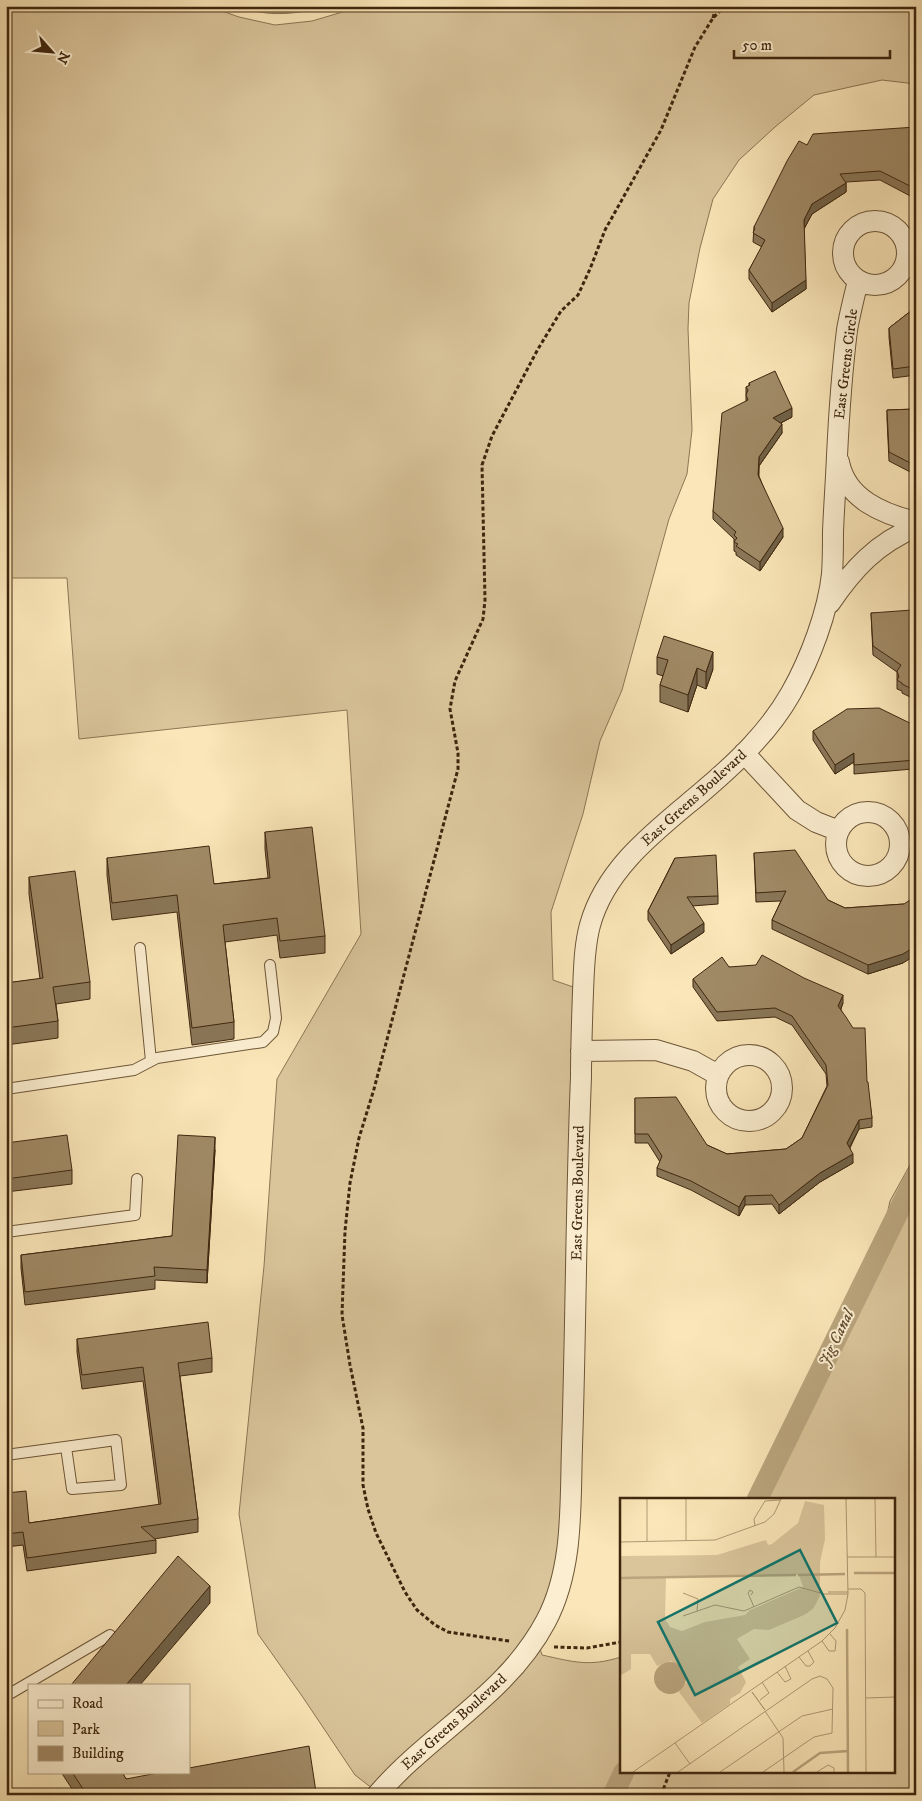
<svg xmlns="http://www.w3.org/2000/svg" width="922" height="1801" font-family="'IM FELL DW Pica',serif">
<rect width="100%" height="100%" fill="#fae6b8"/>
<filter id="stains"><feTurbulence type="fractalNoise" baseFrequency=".004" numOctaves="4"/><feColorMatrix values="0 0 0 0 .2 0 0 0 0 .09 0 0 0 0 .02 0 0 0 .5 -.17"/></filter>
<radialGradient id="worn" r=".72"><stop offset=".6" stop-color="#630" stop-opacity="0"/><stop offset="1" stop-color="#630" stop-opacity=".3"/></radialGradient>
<path fill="#dac59b" stroke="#8c7654" d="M 6,6 L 208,6 L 239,17 L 275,25 L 312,21 L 363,6 L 916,6 L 916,84 L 882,80 L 814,95 L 775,127 L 739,160 L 713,199 L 700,248 L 689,303 L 688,329 L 692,430 L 687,474 L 669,519 L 622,690 L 600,741 L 583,814 L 551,912 L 553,980 L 579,989 L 572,1568 L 539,1645 L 542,1655 C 574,1662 589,1667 621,1657 L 621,1772 L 893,1772 L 893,1500 L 761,1500 L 880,1265 L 884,1229 L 890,1201 L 916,1154 L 916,1795 L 381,1795 L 355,1775 L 302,1696 L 258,1634 L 239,1514 L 264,1266 L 277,1079 L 361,934 L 347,710 L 79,739 L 67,578 L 6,578 Z"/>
<path fill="#baa57e" stroke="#887251" d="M 237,6 L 330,6 C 297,14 269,18 237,6 Z"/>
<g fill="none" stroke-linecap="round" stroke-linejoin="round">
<path stroke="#7c6646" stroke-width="1" d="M 258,6 L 277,10 L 309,6"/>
<path stroke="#baa57e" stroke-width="21" d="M 757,1500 L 916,1176
M 613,1795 L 624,1772"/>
<g stroke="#6d5638" stroke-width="12">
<path id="lane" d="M 140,948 L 151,1061
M 6,1089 L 134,1070 L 157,1058 L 263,1042 L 273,1032 L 276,1018 L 270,965
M 6,1232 L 135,1215 L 137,1179
M 6,1455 L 116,1440 L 121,1485 L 72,1489 L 66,1447
M 6,1696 L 110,1635"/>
</g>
<g stroke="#6d5638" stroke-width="22">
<path id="street" d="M843 253a32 32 0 1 1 64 0a32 32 0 1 1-64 0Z
M 839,462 C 846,499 883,514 916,522
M 830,603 C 853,569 877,543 916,527
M 744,753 L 797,810 L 816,822 L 839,831
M836 844a32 32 0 1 1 64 0a32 32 0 1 1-64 0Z
M 581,1051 L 656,1050 L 693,1061 L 718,1075
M716 1088a33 33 0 1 1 66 0a33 33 0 1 1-66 0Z
M 377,1795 C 430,1733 507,1695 546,1621 C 574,1568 570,1505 572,1447 C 576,1324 576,1200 581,1077 C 581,1048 582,1020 583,992 C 584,970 584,947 590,925 C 606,867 657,830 702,792 C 736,763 769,732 791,693 C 810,659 828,612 832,574 C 833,560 833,546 833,532 C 834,506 836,481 837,456 C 839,414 842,371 847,330 C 850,313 854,297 858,281"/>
</g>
<path stroke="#3e260e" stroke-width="3" stroke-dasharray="4 2.5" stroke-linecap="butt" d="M 713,18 L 716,6
M 509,1641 L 448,1632 L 435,1625 L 417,1610 L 405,1592 L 376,1533 L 368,1509 L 363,1485 L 363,1428 L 350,1365 L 342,1315 L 345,1231 L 350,1183 L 359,1138 L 374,1089 L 458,769 L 458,753 L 450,709 L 455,681 L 483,619 L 485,600 L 482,465 L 492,436 L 538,349 L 561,311 L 578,295 L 590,269 L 605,230 L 661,130 L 695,47 L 713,18 L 725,6
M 554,1647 L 587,1648 L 621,1642
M 661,1795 L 670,1772"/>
<use href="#lane" stroke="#fcefd1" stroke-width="10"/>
<use href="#street" stroke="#fcefd1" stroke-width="20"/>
</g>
<path fill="#8a7758" stroke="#3e260e" d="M 916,127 L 916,199 L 880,180 L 846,182 L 846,192 L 812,214 L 804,229 L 806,289 L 772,312 L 749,279 L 749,270 L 762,247 L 753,242 L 754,227 L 807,145 Z
M 916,307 L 916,375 L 893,378 L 889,337 L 889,328 Z
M 749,383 L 792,417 L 781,423 L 782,433 L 759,466 L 759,476 L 783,537 L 760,571 L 736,555 L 736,552 L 734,551 L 734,539 L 713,519 L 713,511 L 746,401 L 746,387 L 749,386 Z
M 916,409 L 916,475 L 889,461 L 887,419 L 887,410 Z
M 871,613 L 916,615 L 916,700 L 902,693 L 902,691 L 897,689 L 897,672 L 873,655 Z
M 657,657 L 713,669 L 706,689 L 697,685 L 688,712 L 660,702 L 660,685 L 663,676 L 657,674 Z
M 916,726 L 916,785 L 912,780 L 912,771 L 913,769 L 854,774 L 854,762 L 835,774 L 813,740 L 813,731 Z
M 265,832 L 325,936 L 325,953 L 280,958 L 277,935 L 225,942 L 234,1022 L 234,1039 L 192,1045 L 177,912 L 112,920 L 107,875 L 107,858 L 214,884 L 268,878 L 265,849 Z
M 754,853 L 828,900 L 845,908 L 904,904 L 903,963 L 868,974 L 772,929 L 772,920 L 781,901 L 756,902 Z
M 675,858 L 718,896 L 718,904 L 692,906 L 704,932 L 671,954 L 648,920 L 648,911 Z
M 29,877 L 90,982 L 90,999 L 56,1004 L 58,1021 L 58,1038 L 6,1045 L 6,983 L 40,979 L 29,894 Z
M 729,967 L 843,1003 L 841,1009 L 867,1082 L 872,1118 L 872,1127 L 859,1129 L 850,1148 L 853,1163 L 820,1182 L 779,1214 L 772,1204 L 745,1205 L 739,1216 L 691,1190 L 657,1176 L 657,1168 L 660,1162 L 655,1154 L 648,1143 L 635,1143 L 635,1098 L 707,1145 L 727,1154 L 786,1149 L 802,1138 L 827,1086 L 826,1074 L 792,1025 L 775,1017 L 717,1021 L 693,987 L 693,979 Z
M 6,1143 L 72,1170 L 72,1184 L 6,1192 Z
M 215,1150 L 207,1283 L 155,1280 L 155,1289 L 25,1305 L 21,1268 L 21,1255 L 172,1236 Z
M 77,1339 L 212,1358 L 212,1372 L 180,1376 L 198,1519 L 198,1532 L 154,1539 L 156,1540 L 156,1553 L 27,1571 L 23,1545 L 6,1547 L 6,1493 L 29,1523 L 159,1505 L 143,1381 L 82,1389 L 77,1352 Z
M 61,1772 L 122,1772 L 126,1779 L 316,1792 L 316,1795 L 76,1795 Z"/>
<path fill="#706147" stroke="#3e260e" d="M 846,183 L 846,192 L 812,214 L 804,229 L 804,220 L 812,204 Z
M 806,280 L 806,289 L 772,312 L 772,303 Z
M 792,408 L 792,417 L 773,427 L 773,418 Z
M 782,424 L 782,433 L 759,466 L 758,484 L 759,457 Z
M 783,528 L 783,537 L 760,571 L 760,562 Z
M 713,652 L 713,669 L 706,689 L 706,672 Z
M 697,668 L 697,685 L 688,712 L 688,695 Z
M 854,753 L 854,762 L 835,774 L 835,765 Z
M 704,923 L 704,932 L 671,954 L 671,945 Z
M 916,946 L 916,955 L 903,963 L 868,974 L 868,965 Z
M 843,995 L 843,1003 L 838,1015 L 838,1006 Z
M 859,1120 L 859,1129 L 847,1152 L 847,1143 Z
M 215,1137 L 215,1150 L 207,1283 L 207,1270 Z
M 853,1154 L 853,1163 L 820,1182 L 779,1214 L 779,1205 L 820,1173 Z
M 745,1196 L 745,1205 L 739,1216 L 739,1207 Z
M 210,1586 L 210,1603 L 140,1685 L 126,1685 Z"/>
<path fill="#a08a66" stroke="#3e260e" d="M 916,127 L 916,189 L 880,171 L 840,174 L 846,183 L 812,204 L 804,220 L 806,280 L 772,303 L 749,270 L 765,240 L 753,233 L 755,228 L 754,227 L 787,161 L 799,141 L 807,145 L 813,134 Z
M 916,307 L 916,366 L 893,369 L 889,328 Z
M 775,371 L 792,408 L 773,418 L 782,424 L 759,457 L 758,475 L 783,528 L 760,562 L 736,546 L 738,544 L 734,542 L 737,538 L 734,535 L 736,532 L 713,511 L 722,413 L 748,400 L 746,395 L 748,390 L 746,387 L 750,385 L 749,383 Z
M 916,409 L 916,466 L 889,452 L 887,410 Z
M 912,610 L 916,615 L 916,691 L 902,684 L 902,683 L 897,680 L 899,677 L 897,671 L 901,665 L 873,646 L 871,613 Z
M 664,636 L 713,652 L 706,672 L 697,668 L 688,695 L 660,685 L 668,660 L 657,657 Z
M 879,708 L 916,726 L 916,760 L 854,765 L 854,753 L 835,765 L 813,731 L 847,709 Z
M 916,764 L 916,776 L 912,771 Z
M 312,827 L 325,936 L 280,941 L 277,918 L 223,925 L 234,1022 L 192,1028 L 177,895 L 112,903 L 107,858 L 209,846 L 214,884 L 270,878 L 265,832 Z
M 795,850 L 828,900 L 845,908 L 904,904 L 916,896 L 916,946 L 903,954 L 868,965 L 772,920 L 786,891 L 756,893 L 754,853 Z
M 716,855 L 718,896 L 687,897 L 704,923 L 671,945 L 648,911 L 662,884 L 675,858 Z
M 75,871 L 90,982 L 53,987 L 58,1021 L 6,1028 L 6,983 L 43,978 L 29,877 Z
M 762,955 L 804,978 L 843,995 L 838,1006 L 846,1017 L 853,1028 L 865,1028 L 867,1082 L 868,1082 L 872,1118 L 859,1120 L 847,1143 L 853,1154 L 820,1173 L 779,1205 L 772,1195 L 745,1196 L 739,1207 L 691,1181 L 657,1168 L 662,1156 L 648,1134 L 635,1134 L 635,1098 L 676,1097 L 707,1145 L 727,1154 L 786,1149 L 802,1138 L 828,1085 L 826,1065 L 792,1016 L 775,1008 L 717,1012 L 693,979 L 722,957 L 729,967 L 756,965 Z
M 67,1135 L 72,1170 L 6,1179 L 6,1143 Z
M 178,1135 L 215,1137 L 207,1270 L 154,1267 L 155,1276 L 25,1292 L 21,1255 L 172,1236 Z
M 208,1322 L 212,1358 L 178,1363 L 198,1519 L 141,1527 L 156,1540 L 27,1558 L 23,1532 L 6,1534 L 6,1493 L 26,1491 L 29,1523 L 161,1504 L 143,1367 L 82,1375 L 77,1339 Z
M 178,1556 L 210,1586 L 126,1685 L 71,1685 Z
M 309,1746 L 316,1792 L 300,1795 L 87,1795 L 72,1772 L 122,1772 L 126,1779 L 163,1772 L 189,1772 L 189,1768 Z"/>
<g text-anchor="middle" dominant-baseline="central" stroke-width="4" stroke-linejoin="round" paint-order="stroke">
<g font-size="15" fill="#3e260e" stroke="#fcefd1">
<text transform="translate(846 364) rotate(-83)">East Greens Circle</text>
<text transform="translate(694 798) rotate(-42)">East Greens Boulevard</text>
<text transform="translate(578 1193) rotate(-89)">East Greens Boulevard</text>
<text transform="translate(454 1722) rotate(-42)">East Greens Boulevard</text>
</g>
<g font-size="16" font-style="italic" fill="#634c30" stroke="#fcefd1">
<text transform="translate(836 1338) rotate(-64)">Jig Canal</text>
</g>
</g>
<g transform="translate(620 1498)">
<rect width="275" height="275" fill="#fae6b8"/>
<path d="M 185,3 L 204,7 L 205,41 L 200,64 L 200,98 L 193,111 L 184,117 L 149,132 L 134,131 L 117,141 L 130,161 L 118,169 L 126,184 L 120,195 L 110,201 L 110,206 L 82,225 L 59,194 L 67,184 L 64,171 L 51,163 L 37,168 L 30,156 L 11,156 L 11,171 L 0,178 L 0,58 L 97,57 L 146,42 L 148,47 L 152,46 L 178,25 ZM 179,77 L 183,89 L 130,112 L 125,117 L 85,124 L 62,133 L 50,129 L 45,121 L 46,79 Z" fill="#dac59b" fill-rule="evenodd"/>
<path d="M34 180a16 16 0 1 1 32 0a16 16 0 1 1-32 0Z" fill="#baa57e"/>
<path fill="none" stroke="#baa57e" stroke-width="2.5" d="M 234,75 L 275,75M 178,77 L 225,76M 0,80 L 176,77M 227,131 L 228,274M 173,274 L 200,255 L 228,253"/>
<path fill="none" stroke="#af9974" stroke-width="1" d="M 66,1 L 66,43M 255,1 L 256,59M 135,28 L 134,21 L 145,3 L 160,2M 0,44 L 95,42 L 145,24 L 154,16 L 161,1M 27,44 L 27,1M 227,59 L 275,59M 228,91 L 241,91 L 245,95 L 246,274M 208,94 L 228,94M 63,95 L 78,101 L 77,113M 131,97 L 133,94 L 130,92 L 128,95 L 134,109M 63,118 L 95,107 L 124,113 L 179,89 L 204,96 L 228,96M 202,143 L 209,153 L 215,153 L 216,143 L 210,136M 179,159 L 186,168 L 190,168 L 194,164 L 188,153M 157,174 L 165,184 L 171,181 L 165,168M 132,194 L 145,212M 132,194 L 145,212M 246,200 L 275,199M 140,202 L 149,195 L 142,184M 145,213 L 163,240 L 164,274M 55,245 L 70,266M 13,274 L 202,143 L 215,130 L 225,112 L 228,96 L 226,1M 58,274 L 192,181 L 200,178 L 207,181 L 213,190 L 212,235 L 194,239 L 143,274M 100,274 L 182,218 L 213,211M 197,274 L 208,267 L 214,270 L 214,274"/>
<path fill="#0f766e" fill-opacity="0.15" stroke="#0f766e" stroke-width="2.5" d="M 180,52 L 217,125 L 75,197 L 38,124 Z"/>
<rect width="275" height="275" fill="none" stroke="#3e260e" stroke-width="2.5"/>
</g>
<rect width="922" height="1801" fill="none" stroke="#fae6b8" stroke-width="25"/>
<rect x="8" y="8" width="907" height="1786" fill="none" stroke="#3e260e" stroke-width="2.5"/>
<rect x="12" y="12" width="897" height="1776" fill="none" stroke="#3e260e"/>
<rect x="28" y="1684" width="162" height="90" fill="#fcefd1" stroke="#b09f83"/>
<rect x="38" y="1700" width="25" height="8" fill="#fcefd1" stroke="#b09f83"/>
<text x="72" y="1708" font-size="15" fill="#3e260e">Road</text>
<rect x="38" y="1721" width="25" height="15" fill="#dac59b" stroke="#b09f83"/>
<text x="72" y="1734" font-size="15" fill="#3e260e">Park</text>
<rect x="38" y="1746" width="25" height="15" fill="#a08a66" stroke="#b09f83"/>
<text x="72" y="1758" font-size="15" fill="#3e260e">Building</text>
<g transform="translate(52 52) rotate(117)" stroke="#fcefd1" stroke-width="4" paint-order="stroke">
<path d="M0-4L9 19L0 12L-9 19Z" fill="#3e260e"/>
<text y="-8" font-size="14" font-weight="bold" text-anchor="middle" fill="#3e260e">N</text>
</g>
<path d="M734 50v8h156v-8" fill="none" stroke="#3e260e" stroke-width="2.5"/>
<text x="742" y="50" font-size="15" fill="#3e260e" stroke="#fcefd1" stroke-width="4" paint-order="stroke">50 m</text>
<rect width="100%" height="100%" filter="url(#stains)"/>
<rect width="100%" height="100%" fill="url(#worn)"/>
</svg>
